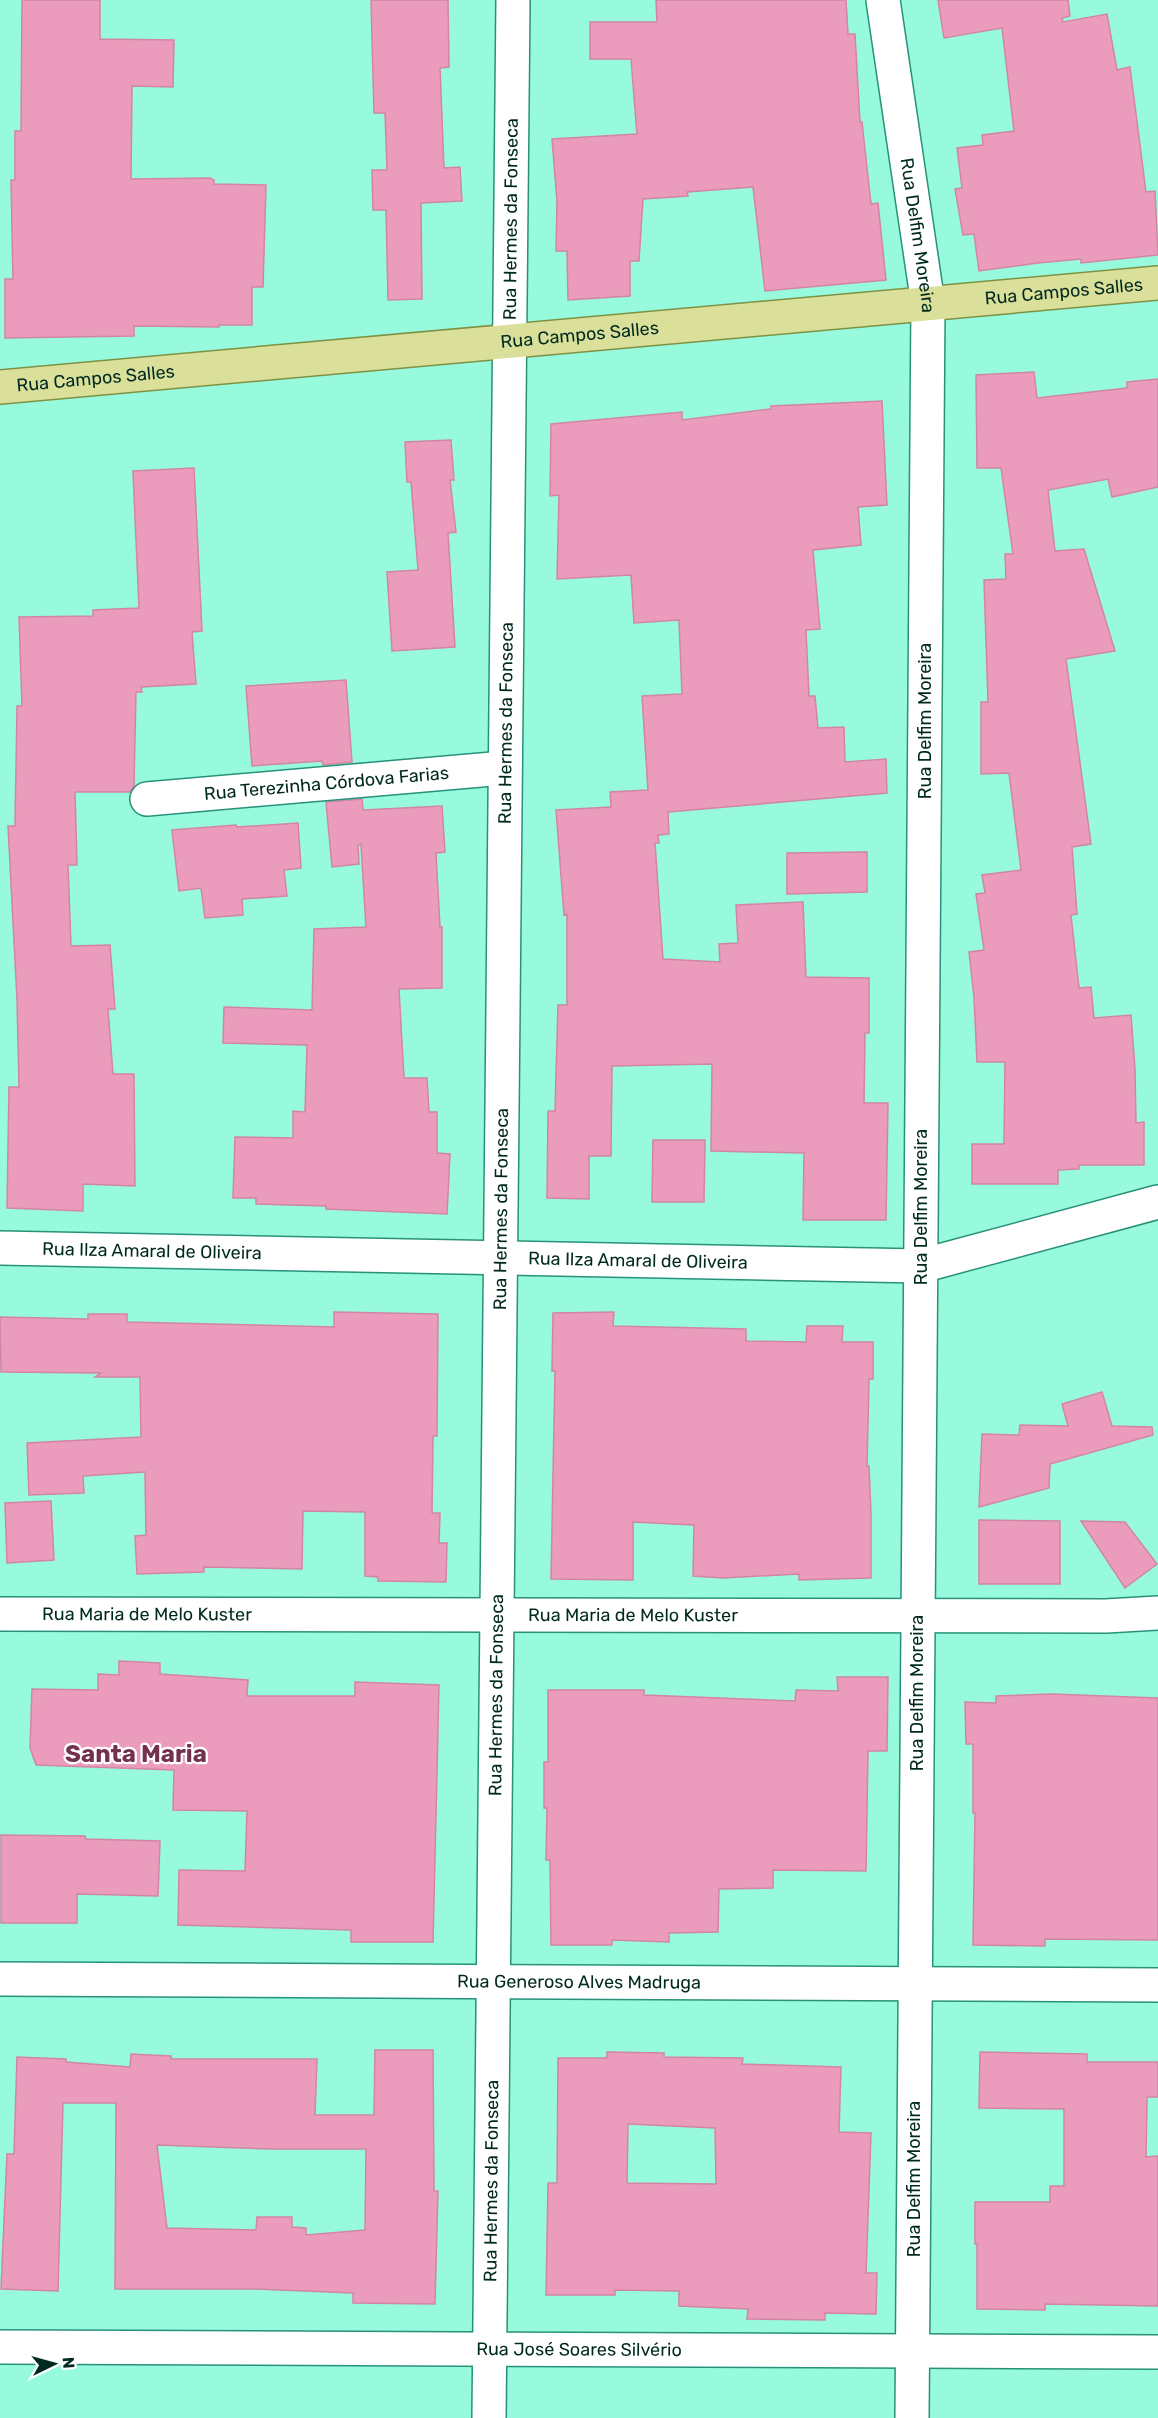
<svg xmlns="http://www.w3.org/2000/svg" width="1158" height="2418" font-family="Rubik,sans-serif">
<rect width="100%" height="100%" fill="#97fadd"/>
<path fill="#eb9cbc" stroke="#d285a5" stroke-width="1.5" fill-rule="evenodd" d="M 22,0 L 100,0 L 100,39 L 174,40 L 173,87 L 132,86 L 131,179 L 210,178 L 214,180 L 214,184 L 266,185 L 263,287 L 252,287 L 252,325 L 219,325 L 219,327 L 134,326 L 134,336 L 5,338 L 5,279 L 13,279 L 11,180 L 15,180 L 15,131 L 21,131 Z
M 371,0 L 448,0 L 449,67 L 440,68 L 444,168 L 460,167 L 462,201 L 421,203 L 422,299 L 388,300 L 386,210 L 373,210 L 372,170 L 387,170 L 385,113 L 374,113 Z
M 656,0 L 846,0 L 848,34 L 855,34 L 860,122 L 862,122 L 871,204 L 878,203 L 886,280 L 765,291 L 753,187 L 687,192 L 688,196 L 643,199 L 639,261 L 630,261 L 630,296 L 568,300 L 567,251 L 556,251 L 557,201 L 552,139 L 637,134 L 631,59 L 590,59 L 590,22 L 657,22 Z
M 938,0 L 1068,0 L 1070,16 L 1062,18 L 1063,22 L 1107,14 L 1117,70 L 1130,67 L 1146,192 L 1155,191 L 1158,255 L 1081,263 L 1081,259 L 1038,263 L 979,271 L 974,234 L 963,235 L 955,189 L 962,188 L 957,148 L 983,145 L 982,135 L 1014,131 L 1002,28 L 944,38 Z
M 1034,372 L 1037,398 L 1127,388 L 1127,382 L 1158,379 L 1158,487 L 1112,497 L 1108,479 L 1048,490 L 1055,551 L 1084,549 L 1115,651 L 1066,659 L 1091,844 L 1072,847 L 1077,914 L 1071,915 L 1079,988 L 1091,987 L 1094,1018 L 1131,1015 L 1135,1069 L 1136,1123 L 1144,1122 L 1144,1165 L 1079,1165 L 1079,1169 L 1058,1170 L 1058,1184 L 972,1184 L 972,1144 L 1004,1144 L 1005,1062 L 977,1062 L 974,997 L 969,952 L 984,950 L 976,894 L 985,893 L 982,875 L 1021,870 L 1009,773 L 981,774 L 981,702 L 988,702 L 984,580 L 1006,579 L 1005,554 L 1013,554 L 1001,468 L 977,468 L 976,375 Z
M 882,401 L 887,505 L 858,507 L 861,545 L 813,550 L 820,629 L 806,630 L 809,696 L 815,696 L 818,728 L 844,727 L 845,762 L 886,759 L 887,793 L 668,812 L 669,834 L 658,835 L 659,843 L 655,843 L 663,959 L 720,962 L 719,944 L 738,943 L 736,905 L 803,902 L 806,977 L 869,978 L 869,1033 L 865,1033 L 864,1103 L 888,1103 L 886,1220 L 803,1220 L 804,1153 L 711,1151 L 712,1064 L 612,1066 L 611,1156 L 589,1156 L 589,1199 L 547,1198 L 548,1111 L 555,1111 L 558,1005 L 567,1005 L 567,914 L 564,915 L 556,810 L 611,807 L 610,792 L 648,790 L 642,696 L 682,694 L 679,620 L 634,623 L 631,575 L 557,579 L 559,495 L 550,496 L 551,424 L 682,412 L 682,420 L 771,409 L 771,406 Z
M 451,440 L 454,480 L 450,480 L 456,532 L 448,533 L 455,647 L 392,651 L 387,572 L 418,570 L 411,482 L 407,482 L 405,442 Z
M 194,468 L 202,631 L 192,632 L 196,684 L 141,687 L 142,692 L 136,692 L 134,786 L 130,792 L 75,792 L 77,865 L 68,865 L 71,946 L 110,945 L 115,1009 L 108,1009 L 113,1074 L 134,1074 L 135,1186 L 83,1184 L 83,1211 L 7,1208 L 9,1087 L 19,1087 L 17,999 L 8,826 L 15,826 L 17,706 L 22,706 L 19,617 L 93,616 L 93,610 L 139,608 L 133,471 Z
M 346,680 L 352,762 L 323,765 L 322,761 L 252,766 L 246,686 Z
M 362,799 L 363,810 L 442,806 L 445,852 L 436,853 L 440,927 L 442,927 L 442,988 L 399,989 L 404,1078 L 427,1078 L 429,1112 L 437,1112 L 437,1153 L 450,1154 L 447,1214 L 326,1209 L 326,1206 L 256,1204 L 256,1198 L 233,1198 L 235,1137 L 293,1138 L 293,1111 L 305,1112 L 307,1045 L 223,1043 L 224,1007 L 312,1010 L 314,929 L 366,927 L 361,844 L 358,845 L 359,864 L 332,867 L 326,802 Z
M 298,823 L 301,868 L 284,870 L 287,896 L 242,899 L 243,915 L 205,918 L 201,888 L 179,891 L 172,830 L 236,825 L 237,827 Z
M 867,852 L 867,892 L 787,894 L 787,853 Z
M 653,1140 L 705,1140 L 704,1202 L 652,1202 Z
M 334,1312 L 438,1314 L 437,1436 L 433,1436 L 432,1513 L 440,1513 L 439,1543 L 447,1543 L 446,1582 L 378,1581 L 378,1577 L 365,1576 L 365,1512 L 303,1511 L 302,1569 L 204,1567 L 204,1572 L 137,1574 L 135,1536 L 146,1535 L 145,1472 L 83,1476 L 84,1493 L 29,1495 L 27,1443 L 141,1437 L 140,1377 L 95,1377 L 101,1373 L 1,1372 L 0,1317 L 88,1319 L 88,1314 L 127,1314 L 127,1322 L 334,1327 Z
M 614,1312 L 613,1326 L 746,1329 L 746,1341 L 806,1342 L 807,1326 L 843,1326 L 842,1342 L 873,1342 L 873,1379 L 869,1379 L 867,1466 L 869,1466 L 871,1514 L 871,1578 L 799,1580 L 799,1574 L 723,1578 L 693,1576 L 694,1525 L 633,1522 L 633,1580 L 551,1579 L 555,1371 L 552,1371 L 553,1313 Z
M 1102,1392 L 1112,1426 L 1152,1427 L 1153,1435 L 1050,1464 L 1049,1488 L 979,1507 L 982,1434 L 1019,1435 L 1020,1425 L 1068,1426 L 1062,1404 Z
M 51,1501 L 54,1560 L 7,1563 L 5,1503 Z
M 979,1520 L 1060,1521 L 1060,1584 L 979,1584 Z
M 1081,1521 L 1125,1522 L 1157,1564 L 1125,1588 Z
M 119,1661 L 160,1663 L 160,1674 L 248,1680 L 247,1696 L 355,1696 L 355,1682 L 439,1685 L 433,1942 L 351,1942 L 351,1930 L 178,1925 L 179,1870 L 245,1871 L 247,1811 L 173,1810 L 174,1770 L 36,1765 L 30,1748 L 32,1689 L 98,1690 L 98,1674 L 119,1675 Z
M 837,1677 L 888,1677 L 887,1751 L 868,1751 L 866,1871 L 773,1870 L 773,1888 L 719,1889 L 718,1932 L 669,1933 L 669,1942 L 612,1940 L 612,1945 L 551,1945 L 550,1860 L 546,1860 L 547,1808 L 544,1808 L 544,1762 L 548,1762 L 548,1690 L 644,1690 L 644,1695 L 795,1701 L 796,1690 L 838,1691 Z
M 1052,1694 L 1158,1698 L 1158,1940 L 1045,1939 L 1045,1946 L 973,1945 L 975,1813 L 973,1813 L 973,1744 L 966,1744 L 965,1702 L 996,1703 L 996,1696 Z
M 1,1835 L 85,1836 L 86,1839 L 160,1841 L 158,1896 L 77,1894 L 77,1923 L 1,1923 Z
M 375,2050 L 433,2050 L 434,2191 L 438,2191 L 435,2304 L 353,2303 L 353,2293 L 255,2289 L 115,2289 L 116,2103 L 63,2103 L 58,2291 L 1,2289 L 7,2154 L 14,2154 L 17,2057 L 66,2059 L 66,2062 L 130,2067 L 131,2054 L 171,2056 L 171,2059 L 317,2059 L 315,2115 L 374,2115 ZM 157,2145 L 271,2149 L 366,2149 L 365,2230 L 306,2235 L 306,2228 L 292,2227 L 292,2217 L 257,2217 L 256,2230 L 167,2228 Z
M 607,2052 L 664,2053 L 664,2057 L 743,2058 L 742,2064 L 841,2067 L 839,2132 L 871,2133 L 866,2273 L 877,2273 L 876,2314 L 825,2313 L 825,2320 L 747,2319 L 748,2309 L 679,2306 L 679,2291 L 615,2290 L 615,2295 L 546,2295 L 548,2183 L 557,2183 L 558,2058 L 607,2058 ZM 628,2124 L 715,2128 L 716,2184 L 627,2183 Z
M 980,2052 L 1087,2054 L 1087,2062 L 1158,2062 L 1158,2097 L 1147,2097 L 1146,2157 L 1158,2156 L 1158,2306 L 1045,2304 L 1045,2310 L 977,2309 L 977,2244 L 975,2244 L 975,2202 L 1050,2202 L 1050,2186 L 1064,2186 L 1064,2109 L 979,2108 Z"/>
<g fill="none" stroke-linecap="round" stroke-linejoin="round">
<g stroke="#279279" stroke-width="36">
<g id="minor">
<path id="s1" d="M 883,0 L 928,304 L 912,2418"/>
<path id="s2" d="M 147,799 L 504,768"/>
<path id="s3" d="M 0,1248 L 921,1266 L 1158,1202"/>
<path id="s4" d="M 0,1614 L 1106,1616 L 1158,1613"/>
<path id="s5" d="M 0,1979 L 1158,1985"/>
<path id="s6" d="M 0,2347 L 1158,2352"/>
<path id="s7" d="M 489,2418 L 513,0"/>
</g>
</g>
<g stroke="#7d9244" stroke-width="36">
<g id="major">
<path id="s8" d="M 0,387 L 1158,283"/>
</g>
</g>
<use href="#minor" stroke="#fff" stroke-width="33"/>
<use href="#major" stroke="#dadf9a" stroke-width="33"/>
</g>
<g text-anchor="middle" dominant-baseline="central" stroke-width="4.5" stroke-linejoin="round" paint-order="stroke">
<g font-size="18" fill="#002a20" stroke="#fff">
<text stroke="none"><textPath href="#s7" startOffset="2199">Rua Hermes da Fonseca</textPath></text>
<text stroke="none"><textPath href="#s1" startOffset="238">Rua Delfim Moreira</textPath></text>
<text stroke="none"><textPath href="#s8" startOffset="1068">Rua Campos Salles</textPath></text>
<text stroke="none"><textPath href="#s8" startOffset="582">Rua Campos Salles</textPath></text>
<text stroke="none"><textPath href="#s8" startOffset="96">Rua Campos Salles</textPath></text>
<text transform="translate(925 721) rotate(-90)">Rua Delfim Moreira</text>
<text stroke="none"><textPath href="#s7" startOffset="1695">Rua Hermes da Fonseca</textPath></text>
<text stroke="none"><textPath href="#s2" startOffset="180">Rua Terezinha Córdova Farias</textPath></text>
<text transform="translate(921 1207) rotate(-90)">Rua Delfim Moreira</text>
<text stroke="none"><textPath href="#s7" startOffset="1209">Rua Hermes da Fonseca</textPath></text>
<text stroke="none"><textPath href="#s3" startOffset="152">Rua Ilza Amaral de Oliveira</textPath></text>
<text stroke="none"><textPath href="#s3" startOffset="638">Rua Ilza Amaral de Oliveira</textPath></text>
<text stroke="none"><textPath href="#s4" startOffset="147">Rua Maria de Melo Kuster</textPath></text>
<text stroke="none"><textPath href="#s4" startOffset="633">Rua Maria de Melo Kuster</textPath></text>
<text transform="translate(917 1693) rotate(-90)">Rua Delfim Moreira</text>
<text stroke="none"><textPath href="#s7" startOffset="723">Rua Hermes da Fonseca</textPath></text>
<text stroke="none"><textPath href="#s5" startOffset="579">Rua Generoso Alves Madruga</textPath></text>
<text transform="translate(914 2179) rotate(-90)">Rua Delfim Moreira</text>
<text stroke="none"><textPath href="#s7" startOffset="237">Rua Hermes da Fonseca</textPath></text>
<text stroke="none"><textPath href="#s6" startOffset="579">Rua José Soares Silvério</textPath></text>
</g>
<g font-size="24" font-weight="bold" fill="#73314f" stroke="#fff">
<text x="136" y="1754">Santa Maria</text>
</g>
</g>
<g transform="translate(54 2364) rotate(85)" stroke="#ffffff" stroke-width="4.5" paint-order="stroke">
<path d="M0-4.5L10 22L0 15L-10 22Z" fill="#002a20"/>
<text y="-9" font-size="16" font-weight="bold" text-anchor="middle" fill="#002a20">N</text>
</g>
</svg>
